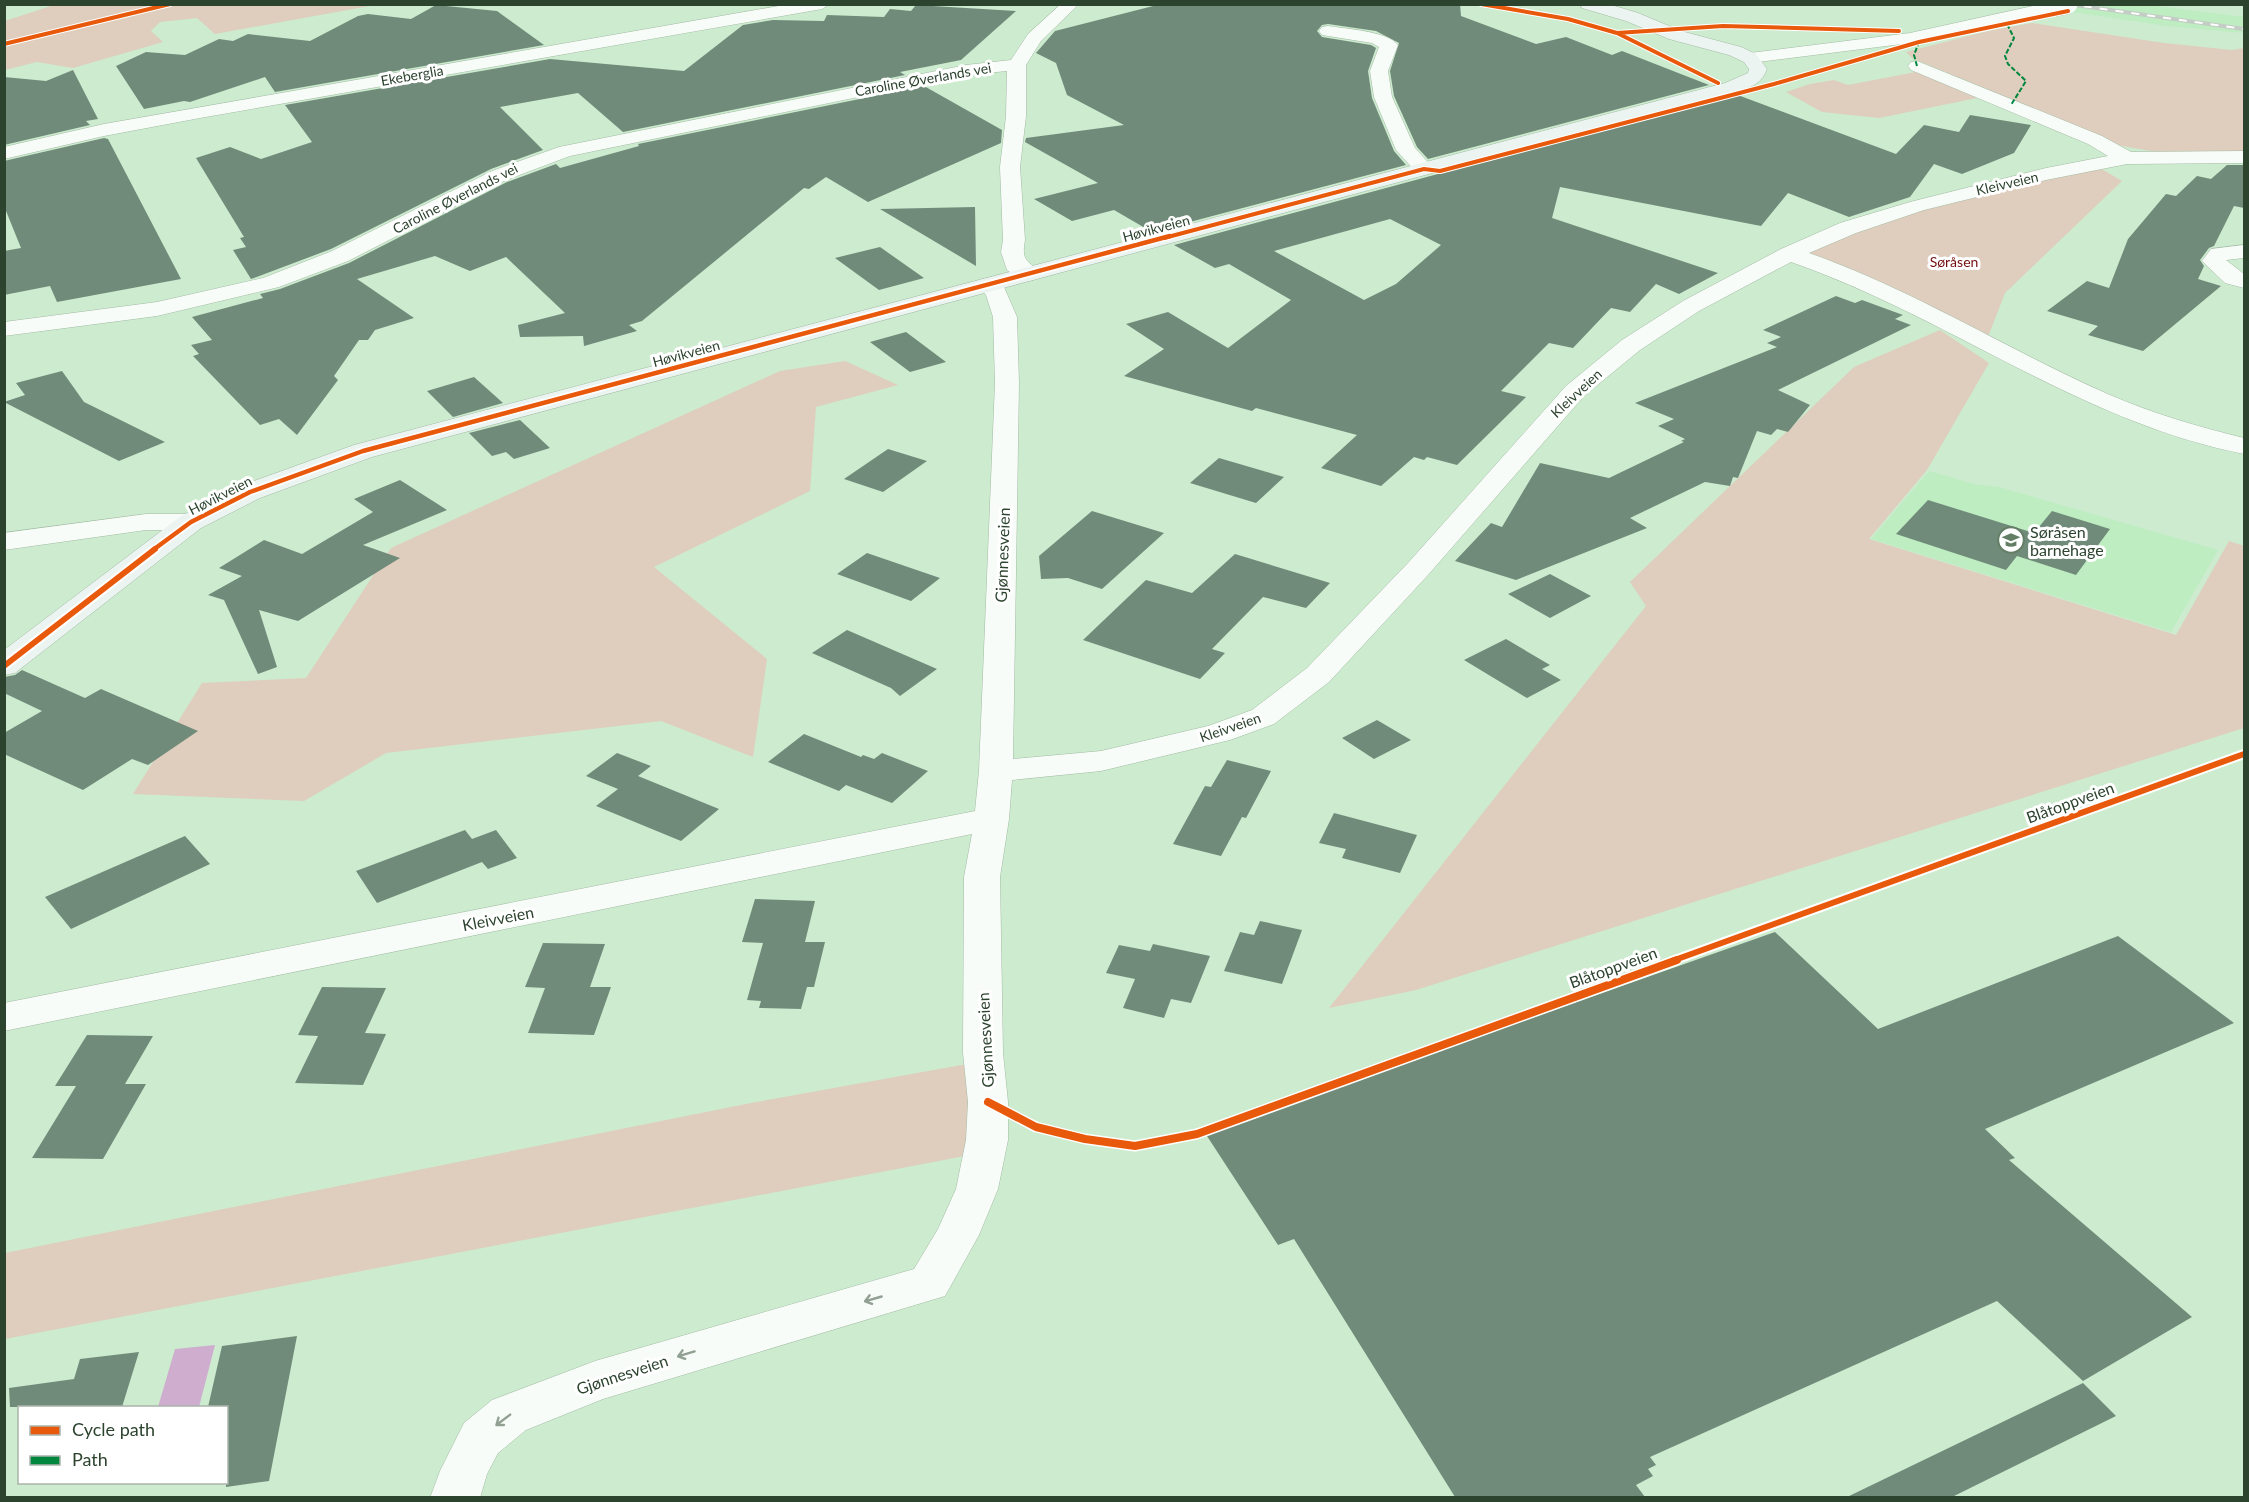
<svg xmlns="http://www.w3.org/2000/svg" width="2249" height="1502" font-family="Lato,sans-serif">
<rect width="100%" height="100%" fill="#cdebcf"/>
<path fill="#beedc1" d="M 2142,4 L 2244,17 L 2244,33 L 2167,26 L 2072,12 L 2075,11 L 2041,5 Z
M 1929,471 L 1974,484 L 1999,487 L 2218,550 L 2171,632 L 1871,539 Z"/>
<path fill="#dfcdbd" d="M 57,4 L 375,4 L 375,5 L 215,34 L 197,18 L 160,22 L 151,31 L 163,42 L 73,68 L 37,62 L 5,70 L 5,21 Z
M 2032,23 L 2164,43 L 2232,50 L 2244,48 L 2244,152 L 2157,152 L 2122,146 L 1912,58 L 1906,52 L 1988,31 Z
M 1921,71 L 1987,96 L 1879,118 L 1822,112 L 1786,92 L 1810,84 L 1834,80 L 1848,85 Z
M 2100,168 L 2122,181 L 2005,293 L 1986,342 L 1796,252 L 1920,207 Z
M 1940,330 L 1989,363 L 1927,470 L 1869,539 L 2176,635 L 2229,541 L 2244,546 L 2244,728 L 1416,990 L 1329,1008 L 1646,606 L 1630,582 L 1854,367 Z
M 845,361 L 898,385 L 816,407 L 810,491 L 654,567 L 767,659 L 753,757 L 661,721 L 386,753 L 304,801 L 133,794 L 202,683 L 306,678 L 391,548 L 780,371 Z
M 967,1064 L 970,1155 L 5,1339 L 5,1253 L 746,1104 Z"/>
<path fill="#ceadce" d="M 215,1345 L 199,1407 L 158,1407 L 175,1349 Z"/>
<path fill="#718b7a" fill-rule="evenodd" d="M 1161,4 L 1460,4 L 1461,16 L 1536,44 L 1566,37 L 1612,55 L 1622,51 L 1709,85 L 1428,159 L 1417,147 L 1394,96 L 1390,71 L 1399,43 L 1376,31 L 1328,24 L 1322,25 L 1317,31 L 1322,37 L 1371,45 L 1376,48 L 1368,71 L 1372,98 L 1394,151 L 1406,165 L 1152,232 L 1114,210 L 1072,221 L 1034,199 L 1098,183 L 1025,142 L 1026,138 L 1124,125 L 1067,95 L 1056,63 L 1036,53 L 1055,31 Z
M 436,5 L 497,11 L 544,45 L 275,92 L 265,77 L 190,102 L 184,101 L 144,109 L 116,66 L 146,52 L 185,55 L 219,39 L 233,41 L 248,34 L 310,41 L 358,16 L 368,14 L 411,19 Z
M 916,5 L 1016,11 L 961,60 L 900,72 L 905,75 L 623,132 L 578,93 L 500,107 L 543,150 L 491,169 L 331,249 L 251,279 L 233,250 L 246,247 L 240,238 L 244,237 L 196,158 L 230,147 L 261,159 L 312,142 L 285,105 L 550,59 L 684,71 L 743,25 L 773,20 L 824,21 L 827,15 L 884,17 L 890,9 L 911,11 Z
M 73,70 L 98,119 L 86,121 L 90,125 L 4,145 L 4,77 L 46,81 Z
M 924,86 L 1002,130 L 1001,143 L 868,202 L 826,177 L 809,189 L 804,188 L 642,321 L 629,325 L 637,331 L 584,346 L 583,336 L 520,337 L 518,325 L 565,313 L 506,257 L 470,271 L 435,256 L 357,279 L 414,318 L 375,330 L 368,340 L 359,340 L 334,376 L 338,380 L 297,435 L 279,419 L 260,425 L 193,356 L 199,354 L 191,345 L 212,340 L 192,317 L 263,298 L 260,294 L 280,289 L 349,263 L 507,182 L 556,164 L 560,168 L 639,146 L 638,144 Z
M 1735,94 L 1896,154 L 1924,125 L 1959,132 L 1970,115 L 2031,125 L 2014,153 L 1962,174 L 1934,164 L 1910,197 L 1849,217 L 1788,193 L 1761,226 L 1560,187 L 1552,218 L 1718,273 L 1679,294 L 1656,284 L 1630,312 L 1611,308 L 1573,348 L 1549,343 L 1501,391 L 1526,397 L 1457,465 L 1427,457 L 1424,460 L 1414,457 L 1381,486 L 1321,468 L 1357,435 L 1256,408 L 1252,411 L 1124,376 L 1164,349 L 1126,324 L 1168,312 L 1228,348 L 1291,300 L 1229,264 L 1215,268 L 1174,245 ZM 1390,219 L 1441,245 L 1396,284 L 1364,300 L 1274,251 Z
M 104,138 L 108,139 L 181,279 L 57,302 L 50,286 L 4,295 L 4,251 L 21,248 L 4,206 L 4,161 Z
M 2227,165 L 2244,165 L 2244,208 L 2234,206 L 2214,246 L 2209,248 L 2200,260 L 2204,266 L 2198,279 L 2221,286 L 2143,351 L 2088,335 L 2098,326 L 2047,311 L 2087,281 L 2109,288 L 2128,239 L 2166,194 L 2176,196 L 2197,176 L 2211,179 Z
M 975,207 L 976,266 L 880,209 Z
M 880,247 L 924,278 L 879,290 L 835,258 Z
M 1836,296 L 1855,303 L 1862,300 L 1903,315 L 1895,319 L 1911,325 L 1778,390 L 1810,405 L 1788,432 L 1777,429 L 1771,435 L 1757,431 L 1738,478 L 1733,477 L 1730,486 L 1705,482 L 1630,518 L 1647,528 L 1516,580 L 1455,561 L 1491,523 L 1502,527 L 1540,463 L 1609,478 L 1684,442 L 1681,441 L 1685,439 L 1658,426 L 1674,419 L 1635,403 L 1777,347 L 1767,343 L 1781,337 L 1763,330 Z
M 906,332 L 946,362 L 910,372 L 870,342 Z
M 62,371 L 84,402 L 165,442 L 119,461 L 4,402 L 25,395 L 16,383 Z
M 474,377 L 503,403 L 453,417 L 427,391 Z
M 520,420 L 550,448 L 514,459 L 506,452 L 492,456 L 469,433 Z
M 888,449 L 927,461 L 883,492 L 844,479 Z
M 1219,458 L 1284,477 L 1256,503 L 1190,483 Z
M 400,480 L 447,510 L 363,545 L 400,558 L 298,621 L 259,610 L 277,667 L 258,674 L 224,600 L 208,595 L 242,576 L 219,568 L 264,540 L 302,554 L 373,512 L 354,499 Z
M 1928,500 L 2034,533 L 2052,511 L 2110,529 L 2076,575 L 2017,556 L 2006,570 L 1896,534 Z
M 1092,511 L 1164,533 L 1102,589 L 1068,578 L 1041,579 L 1039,556 Z
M 867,553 L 940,578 L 911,601 L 837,574 Z
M 1235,554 L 1330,583 L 1306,608 L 1263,597 L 1212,649 L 1225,653 L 1200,679 L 1083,640 L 1146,580 L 1192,593 Z
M 1550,574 L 1591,596 L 1550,618 L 1508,594 Z
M 847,630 L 937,669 L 900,696 L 891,688 L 812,653 Z
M 1506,639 L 1550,665 L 1542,669 L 1561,680 L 1527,698 L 1464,660 Z
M 22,670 L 85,698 L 101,689 L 198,731 L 148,765 L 132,759 L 83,790 L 4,754 L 4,733 L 42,711 L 4,693 L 4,677 L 15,675 Z
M 1377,720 L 1411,740 L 1374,759 L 1342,738 Z
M 804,734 L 861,757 L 863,755 L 874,759 L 882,753 L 928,771 L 892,803 L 846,785 L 839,791 L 768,762 Z
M 617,753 L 651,766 L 638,776 L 719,809 L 681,841 L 596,806 L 618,789 L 586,776 Z
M 1227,760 L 1271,771 L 1246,818 L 1242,817 L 1221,856 L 1173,844 L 1205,786 L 1211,787 Z
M 1334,813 L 1417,835 L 1400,873 L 1342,858 L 1346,849 L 1319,843 Z
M 465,830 L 472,839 L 496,830 L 517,858 L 488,869 L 482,862 L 377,903 L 356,871 Z
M 185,836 L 210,864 L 71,929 L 45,897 Z
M 755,899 L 815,901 L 805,942 L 825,942 L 814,987 L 807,987 L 801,1009 L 759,1008 L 761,1001 L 747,1000 L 763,943 L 742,942 Z
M 1260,921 L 1302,930 L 1282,984 L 1224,971 L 1240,932 L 1254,935 Z
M 1775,932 L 1878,1029 L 2118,936 L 2234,1023 L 1985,1129 L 2015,1158 L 2009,1160 L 2192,1317 L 2083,1381 L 1997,1301 L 1650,1457 L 1656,1465 L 1648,1469 L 1653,1476 L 1636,1485 L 1645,1497 L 1455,1497 L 1294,1239 L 1278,1245 L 1205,1133 Z
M 543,943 L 605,944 L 590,987 L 611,987 L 594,1035 L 528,1033 L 545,988 L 525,987 Z
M 1153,944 L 1210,956 L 1191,1003 L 1171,999 L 1164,1018 L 1123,1008 L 1135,979 L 1106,973 L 1119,945 L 1150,951 Z
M 322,987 L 386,988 L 365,1033 L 386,1034 L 363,1085 L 295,1083 L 318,1036 L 298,1035 Z
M 87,1035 L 153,1036 L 125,1084 L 146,1084 L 103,1159 L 32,1158 L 76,1086 L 55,1086 Z
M 297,1336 L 269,1481 L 226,1487 L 226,1407 L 208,1407 L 222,1346 Z
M 139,1352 L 122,1407 L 10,1407 L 9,1388 L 74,1379 L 80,1359 Z
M 2083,1383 L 2116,1416 L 1952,1497 L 1847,1497 Z"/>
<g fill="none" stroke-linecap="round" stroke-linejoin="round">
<g stroke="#a3bba5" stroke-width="1">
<path id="minor" d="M 790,4 L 830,4 L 822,9 L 200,118 L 104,136 L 4,159 L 4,147 L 104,124 Z
M 1061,4 L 1079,4 L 1041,41 L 1026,65 L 1026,116 L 1020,167 L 1025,240 C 1021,263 1028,258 1039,274 L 1036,279 L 1028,281 L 1020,279 L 1007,270 L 1001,252 L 1003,240 L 1000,167 L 1006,116 L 1007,71 L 966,75 L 570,156 L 506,180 L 348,261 L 279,287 L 157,316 L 4,336 L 4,322 L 157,302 L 263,278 L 332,251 L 492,171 L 559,147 L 966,65 L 1011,60 L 1028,34 Z
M 1328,26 C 1346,29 1387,31 1398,45 L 1388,71 L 1392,97 L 1415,148 L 1434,169 L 1431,173 L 1417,173 L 1396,150 L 1374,97 L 1370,71 L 1379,47 L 1372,43 L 1322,35 L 1319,31 L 1322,27 Z
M 1917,61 L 2102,136 L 2131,152 L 2244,151 L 2244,163 L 2127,164 L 2046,180 L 1924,210 L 1856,233 L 1809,253 C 1914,290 2008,350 2110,395 C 2154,414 2199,427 2244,438 L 2244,454 C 2080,422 1947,316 1791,262 L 1699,311 L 1640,350 L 1584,396 L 1428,575 L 1329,682 L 1274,724 L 1230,740 L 1101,771 L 1012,780 L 1009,819 L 1000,877 L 1003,1053 L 1008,1102 L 1008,1140 L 998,1189 L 979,1235 L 945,1296 L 603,1399 L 526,1430 L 498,1453 L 487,1474 L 480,1498 L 430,1498 L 440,1471 L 464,1423 L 492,1400 L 595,1361 L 914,1269 L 938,1229 L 956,1189 L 966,1140 L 968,1102 L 963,1053 L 964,877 L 972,834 L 4,1031 L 4,1003 L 975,811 L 979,771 L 995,383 L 993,317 L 986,295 L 977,285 L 980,280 L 988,278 L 996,280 L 1004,287 L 1017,317 L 1019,383 L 1013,759 L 1101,751 L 1208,726 L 1252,710 L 1307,668 L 1408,563 L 1566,386 L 1622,340 L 1683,301 L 1781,249 L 1840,223 L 1910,202 L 2046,168 L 2108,156 L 2088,144 L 1911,70 L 1908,66 L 1911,62 Z
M 2244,245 L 2244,258 L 2226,260 L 2244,274 L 2244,288 L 2225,283 L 2202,261 L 2211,249 Z
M 146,514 L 191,514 L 201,516 L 205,522 L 201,528 L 191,530 L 146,530 L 4,550 L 4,533 Z"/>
</g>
<g stroke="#a3bba5" stroke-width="1">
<path id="tertiary" d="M 2042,4 L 2061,4 L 2062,7 L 2054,12 L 1910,43 L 1750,63 L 1744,62 L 1741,58 L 1744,54 L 1750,53 L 1910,33 Z"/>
</g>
<g stroke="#a3bba5" stroke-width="1">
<path id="secondary" d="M 1580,4 L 1608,4 L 1638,13 L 1681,31 L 1741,47 L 1756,54 L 1767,69 C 1762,83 1752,87 1739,91 L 372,457 L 260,498 L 201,528 L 15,673 L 4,675 L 4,650 L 181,516 L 240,486 L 354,445 L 1725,83 L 1748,73 L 1749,69 L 1744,62 L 1729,55 L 1669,39 L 1626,21 L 1582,8 Z"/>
</g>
<use href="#minor" fill="#f8fcf8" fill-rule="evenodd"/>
<use href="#tertiary" fill="#f8fcf8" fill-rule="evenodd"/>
<use href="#secondary" fill="#ecf4f1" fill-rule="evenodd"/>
<g stroke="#c4cdc5" stroke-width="4">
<path id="rail" d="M 2068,4 L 2244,29"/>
</g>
<use href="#rail" stroke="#fff" stroke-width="2" stroke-dasharray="8" stroke-linecap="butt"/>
<g stroke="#a3bba5" stroke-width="20" stroke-linecap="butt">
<path id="tertiary-bridge" d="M 2054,7 L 2068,4"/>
</g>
<use href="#tertiary-bridge" stroke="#f8fcf8" stroke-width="19"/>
<path stroke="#00873e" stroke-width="2" stroke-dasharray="5 2" stroke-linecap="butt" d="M 2007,24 L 2014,38 L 2005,56 L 2008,64 L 2026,81 L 2011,105
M 1917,66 L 1914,55 L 1919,42"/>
<g stroke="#fff" stroke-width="6">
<path id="cycleway-far3" d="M 1481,4 L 1568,19 L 1617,33 L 1718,83
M 1617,33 L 1723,26 L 1899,31
M 4,44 L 170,4
M 1164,238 L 1424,169 L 1440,171 L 1774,84 L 1919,42 L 2068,11"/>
</g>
<g stroke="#fff" stroke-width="8">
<path id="cycleway-far2" d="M 153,550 L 191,522 L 250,492 L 363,451 L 1170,236"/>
</g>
<g stroke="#fff" stroke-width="10">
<path id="cycleway-far1" d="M 4,666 L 155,549
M 1672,961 L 2244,754"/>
</g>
<g stroke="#fff" stroke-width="11">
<path id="cycleway" d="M 988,1102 L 1036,1127 L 1085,1139 L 1135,1146 L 1197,1134 L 1677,960"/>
</g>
<use href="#cycleway-far3" stroke="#e8590c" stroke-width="4"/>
<use href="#cycleway-far2" stroke="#e8590c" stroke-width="4.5"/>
<use href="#cycleway-far1" stroke="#e8590c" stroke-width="6"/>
<use href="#cycleway" stroke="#e8590c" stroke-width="8"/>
</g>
<defs><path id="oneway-shaft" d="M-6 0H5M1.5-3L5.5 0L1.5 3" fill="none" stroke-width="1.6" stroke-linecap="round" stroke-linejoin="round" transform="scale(1.5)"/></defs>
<g stroke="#92a093">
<use href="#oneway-shaft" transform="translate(873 1299) rotate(164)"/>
<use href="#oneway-shaft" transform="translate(686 1354) rotate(163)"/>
<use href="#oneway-shaft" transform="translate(503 1420) rotate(143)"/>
</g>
<defs>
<g id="school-ring" transform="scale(1.35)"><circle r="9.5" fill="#fff" stroke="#647e66" stroke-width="1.5"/><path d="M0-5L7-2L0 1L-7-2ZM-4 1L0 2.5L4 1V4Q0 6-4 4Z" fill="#647e66"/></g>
</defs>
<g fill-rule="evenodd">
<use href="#school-ring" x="2011" y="540"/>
</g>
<g text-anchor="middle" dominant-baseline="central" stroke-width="6" stroke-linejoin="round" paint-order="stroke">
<g font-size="14" fill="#2c432e" stroke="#fff">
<text transform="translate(412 75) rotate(-10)">Ekeberglia</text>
<text transform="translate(923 79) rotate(-10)">Caroline Øverlands vei</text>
<text transform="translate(2007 183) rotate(-13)">Kleivveien</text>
<text transform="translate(455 198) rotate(-27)">Caroline Øverlands vei</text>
<text transform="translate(1156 228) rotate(-15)">Høvikveien</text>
<text transform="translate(686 353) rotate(-15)">Høvikveien</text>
<text transform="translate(1576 393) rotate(-43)">Kleivveien</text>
<text transform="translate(220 495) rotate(-27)">Høvikveien</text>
<text transform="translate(1230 727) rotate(-19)">Kleivveien</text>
</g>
<g font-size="14" fill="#740e10" stroke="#fff">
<text x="1954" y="261">Søråsen</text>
</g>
<g font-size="16" fill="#2c432e" stroke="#fff" text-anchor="start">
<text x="2030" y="531">Søråsen<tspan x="2030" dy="18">barnehage</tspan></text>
</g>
<g font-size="16" fill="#2c432e" stroke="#fff">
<text transform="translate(1002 555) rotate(-88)">Gjønnesveien</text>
<text transform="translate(2070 802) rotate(-20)">Blåtoppveien</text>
<text transform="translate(498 918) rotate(-11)">Kleivveien</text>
<text transform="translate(1613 967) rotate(-20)">Blåtoppveien</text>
<text transform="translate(985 1040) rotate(-93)">Gjønnesveien</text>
<text transform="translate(622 1374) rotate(-18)">Gjønnesveien</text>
</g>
</g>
<rect width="2249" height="1502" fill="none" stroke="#2c432e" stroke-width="12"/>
<rect x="18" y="1406" width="210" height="78" fill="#ffffff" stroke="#abb4ab" stroke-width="1.5"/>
<rect x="30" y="1426" width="30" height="9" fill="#e8590c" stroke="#abb4ab" stroke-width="1.5"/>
<text x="72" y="1436" font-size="18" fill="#2c432e">Cycle path</text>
<rect x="30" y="1456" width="30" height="9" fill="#00873e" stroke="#abb4ab" stroke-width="1.5"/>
<text x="72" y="1466" font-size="18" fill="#2c432e">Path</text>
</svg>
